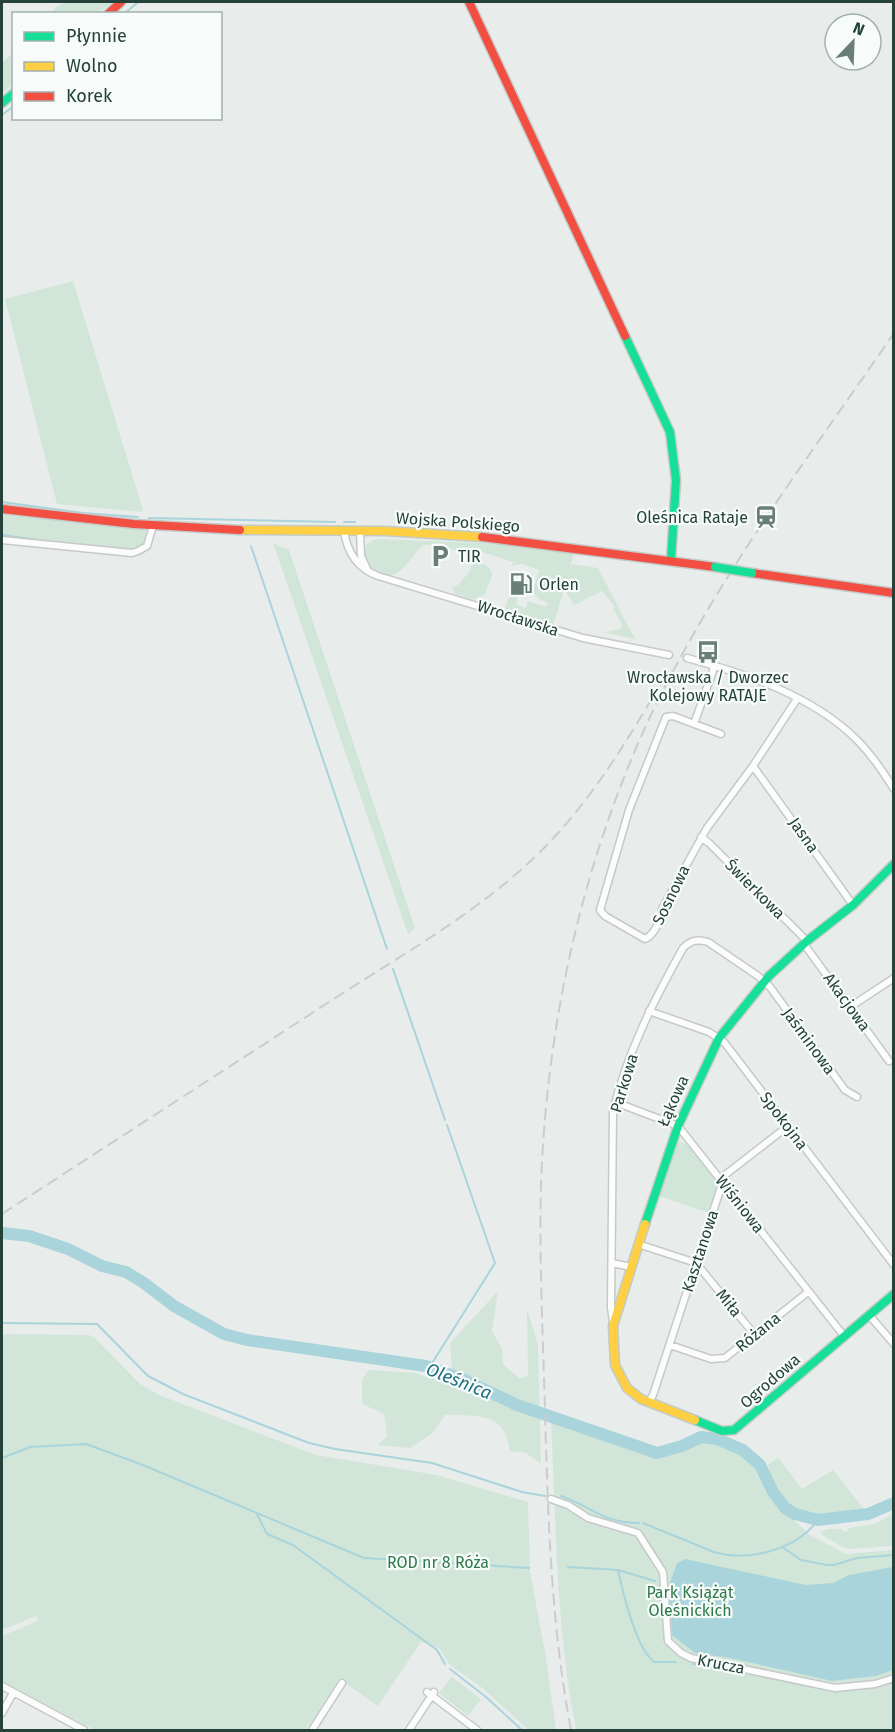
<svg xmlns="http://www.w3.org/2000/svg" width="895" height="1732" font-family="'Fira Sans',sans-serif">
<rect width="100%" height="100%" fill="#e8edeb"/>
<path fill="#d1e6d8" d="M 63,2 L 112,2 L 99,13 L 49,13 Z
M 13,53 L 13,84 L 2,94 L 2,63 Z
M 73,281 L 143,510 L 141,512 L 57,504 L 5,299 Z
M 2,515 L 142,529 L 147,532 L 148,536 C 140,557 119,545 102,550 L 2,538 Z
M 378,539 L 505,544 L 574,553 L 570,568 L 572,564 L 598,568 L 635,639 L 603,632 L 622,629 L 621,622 L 613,609 L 615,607 L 602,591 L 574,605 L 564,589 L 553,626 L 507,611 L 505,607 L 511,593 L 517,596 L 517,605 L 526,608 L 528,601 L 546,607 L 547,604 L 551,605 L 537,598 L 537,596 L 532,594 L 539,570 L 522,564 L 511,566 L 513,562 L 476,550 L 476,556 L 441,546 L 423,545 C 414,553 405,571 392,575 C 372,580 348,545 378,539 Z
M 273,543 L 289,550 L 415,928 L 408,934 Z
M 474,563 L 484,564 L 491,570 L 492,576 L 485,594 L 473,600 L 455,594 L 452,587 L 458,585 L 470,571 L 471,566 Z
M 680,1142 L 689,1145 L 717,1180 L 717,1188 L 709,1213 L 659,1196 L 676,1145 Z
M 498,1291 L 492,1331 L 502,1349 L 503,1364 L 519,1378 L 528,1376 L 527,1309 L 538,1345 L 541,1464 L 526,1453 L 510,1451 C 508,1442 506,1431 498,1424 C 487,1414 460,1415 445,1415 L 433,1433 L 410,1448 L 378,1445 L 387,1436 L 384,1414 L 362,1404 L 362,1379 L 369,1370 L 415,1373 L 453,1386 L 450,1343 Z
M 2,1334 L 89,1335 L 95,1338 L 140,1384 L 159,1395 L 316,1455 L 437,1475 L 528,1502 L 530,1571 L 545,1652 L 556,1730 L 529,1730 L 481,1687 L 450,1665 L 439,1648 L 421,1642 L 378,1706 L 339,1679 L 312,1721 L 304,1730 L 95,1730 L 2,1681 L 2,1636 L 38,1621 L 36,1616 L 2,1630 Z
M 551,1421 L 658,1456 L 704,1441 L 731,1448 L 750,1458 L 759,1470 L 783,1510 L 810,1535 L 846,1554 L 893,1550 L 893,1730 L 576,1730 C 556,1629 556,1525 551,1421 Z
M 778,1457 L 802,1489 L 833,1470 L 864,1509 C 815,1517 782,1525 768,1465 Z
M 893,1514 L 893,1546 L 850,1549 L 844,1548 L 822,1535 L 821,1532 L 828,1529 L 842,1529 L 843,1532 L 848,1531 L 848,1528 L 875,1524 Z
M 452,1677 L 481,1699 L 468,1716 L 439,1693 Z"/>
<path fill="#a9d4db" d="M 685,1559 L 806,1585 L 833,1583 L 849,1575 L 893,1567 L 893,1670 L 876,1676 L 832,1681 L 730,1658 L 695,1653 L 672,1635 L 669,1585 L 677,1563 Z"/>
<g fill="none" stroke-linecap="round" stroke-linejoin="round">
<path stroke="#a9d4db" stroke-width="2" d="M 124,14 L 138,2
M 2,115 L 14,106
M 2,502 L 83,513 L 138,517
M 149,518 L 335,522
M 344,522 L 355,522
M 2,535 L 38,540
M 251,546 L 387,949
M 393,969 L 445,1120
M 2,1323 L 97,1324 L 148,1376 L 183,1394 L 309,1443 L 335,1449 L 432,1463 L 522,1492 L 545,1496
M 429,1368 L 495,1263 L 447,1125
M 2,1458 L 30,1447 L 86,1444 L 143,1465 L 364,1558 L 529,1568
M 561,1496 C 591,1506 602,1523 639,1523
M 257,1514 L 267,1534 L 293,1545 L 437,1650 L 445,1664
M 643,1523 L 714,1552 C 748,1562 796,1550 818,1520
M 782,1547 L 801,1560 L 827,1565 L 834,1565 L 857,1558 L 894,1555
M 568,1567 L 618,1570 L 655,1581
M 618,1570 C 623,1593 636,1648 654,1662 L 676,1662
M 693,1664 L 729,1670
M 450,1669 L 486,1697 L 522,1730"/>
<path stroke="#a9d4db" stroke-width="12" d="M 2,1233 L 29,1236 L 68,1249 L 102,1266 L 126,1272 L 144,1283 L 174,1306 L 224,1334 L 247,1340 L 426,1366 L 464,1380 L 517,1405 L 657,1453 L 682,1446 L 701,1437 L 717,1439 L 743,1450 L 760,1465 L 773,1492 L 785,1508 L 795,1514 L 818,1520 L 868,1514 L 894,1503"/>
<g stroke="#c5cac8" stroke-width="9">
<path id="street" d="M 344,531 C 347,552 357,568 378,576 L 583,638 L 669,655
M 360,531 L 361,556 L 368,571
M 2,540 L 132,553 L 138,551 L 147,546 L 153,526
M 687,658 C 747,674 813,696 857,740 C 872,755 883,772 894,789
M 694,724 L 715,665
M 721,734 L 673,716 L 666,717 L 629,810 L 600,910 L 605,916 L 645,939 C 654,935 662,919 662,909 L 707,828 L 753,766 L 797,699
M 753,766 L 853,905
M 701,837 L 709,843 L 807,941
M 804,944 L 889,1061
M 850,1007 L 894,978
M 649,1011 L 709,1032 L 724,1042 L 894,1265
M 615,1102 L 678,1126 L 844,1336
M 638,1244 L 696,1263 L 754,1334
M 612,1263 L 631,1267
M 869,1315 L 894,1344
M 613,1322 L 611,1307 L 613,1111 C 627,1053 654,1000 683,948 C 691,940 698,939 708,942 L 758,976 L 770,987 L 845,1090 L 857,1097
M 670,1345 L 711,1359 L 725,1358 L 808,1292
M 649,1402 L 653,1395 L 725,1175 L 788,1126
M 551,1499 L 568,1505 L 588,1518 L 638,1533 L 663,1572 L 668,1641 L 681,1653 L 691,1658 L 835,1688 L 875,1684 L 894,1678
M 2,1686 L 84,1730
M 427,1692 L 477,1730
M 2,1713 L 13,1693
M 312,1730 L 342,1683
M 409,1730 L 434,1692"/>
</g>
<g stroke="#c3cbc8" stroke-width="11">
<path id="fast" d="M 2,103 L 14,93
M 625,336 L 670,432 L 676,480 L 671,561
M 645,1224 L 678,1126 L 719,1038 L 769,976 L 807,941 L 853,905 L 894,864
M 695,1420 L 722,1431 L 734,1430 L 894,1294"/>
</g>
<g stroke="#c3cbc8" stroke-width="11">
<path id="slow" d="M 240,530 L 385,531 L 482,537
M 645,1224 L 613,1326 L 615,1365 L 627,1388 L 641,1399 L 695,1420"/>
</g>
<g stroke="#c3cbc8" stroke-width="11">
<path id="jam" d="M 469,2 L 625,336
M 108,14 L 121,2
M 2,509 L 134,524 L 240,530
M 482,537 L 715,567
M 752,573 L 894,593"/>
</g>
<use href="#street" stroke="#fcfcfc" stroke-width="6"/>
<use href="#fast" stroke="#16e098" stroke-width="8"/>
<use href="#slow" stroke="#ffcf43" stroke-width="8"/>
<use href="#jam" stroke="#f24e42" stroke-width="8"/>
<path stroke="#c9cdcc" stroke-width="2" stroke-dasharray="12 6" stroke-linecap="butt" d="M 2,1214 C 111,1143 220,1073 329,1002 C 401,955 480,912 542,850 C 586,806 619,754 651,700
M 571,1730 C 551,1625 548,1518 545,1411 C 543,1336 539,1262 541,1187 C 546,1026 582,863 650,717 C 715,580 809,457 894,333"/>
<g stroke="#c3cbc8" stroke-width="11" stroke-linecap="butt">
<path id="fast-bridge" d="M 715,567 L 752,573"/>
</g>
<use href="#fast-bridge" stroke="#16e098" stroke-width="8"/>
</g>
<defs>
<g id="station-bare" transform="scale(1.8)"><path d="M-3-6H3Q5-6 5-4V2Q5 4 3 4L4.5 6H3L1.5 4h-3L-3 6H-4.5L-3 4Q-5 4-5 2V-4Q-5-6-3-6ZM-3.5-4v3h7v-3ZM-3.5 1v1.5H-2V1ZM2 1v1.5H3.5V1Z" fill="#697e78" stroke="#f7fbf9" stroke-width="2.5" paint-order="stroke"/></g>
<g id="parking-bare" transform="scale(1.8)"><path d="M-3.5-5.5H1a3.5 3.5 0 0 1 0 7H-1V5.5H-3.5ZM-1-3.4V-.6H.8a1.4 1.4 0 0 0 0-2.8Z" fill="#697e78" stroke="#f7fbf9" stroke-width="2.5" paint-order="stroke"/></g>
<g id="fuel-bare" transform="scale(1.8)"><path d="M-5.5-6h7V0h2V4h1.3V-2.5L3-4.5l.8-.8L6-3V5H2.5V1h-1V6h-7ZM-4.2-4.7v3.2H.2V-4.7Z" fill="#697e78" stroke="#f7fbf9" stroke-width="2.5" paint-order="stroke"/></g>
<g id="bus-bare" transform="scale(1.8)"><path d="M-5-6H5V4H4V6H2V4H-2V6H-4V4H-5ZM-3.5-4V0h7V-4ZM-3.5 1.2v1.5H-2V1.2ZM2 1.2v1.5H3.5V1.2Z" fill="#697e78" stroke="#f7fbf9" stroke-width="2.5" paint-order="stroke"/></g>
</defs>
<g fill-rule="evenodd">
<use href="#station-bare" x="766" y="517"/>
<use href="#parking-bare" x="440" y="556"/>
<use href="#fuel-bare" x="521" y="584"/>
<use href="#bus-bare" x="708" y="652"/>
</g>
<g text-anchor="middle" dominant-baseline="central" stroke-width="4.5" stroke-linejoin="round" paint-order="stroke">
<g font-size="16" fill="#24423a" stroke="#f7fbf9" text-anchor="start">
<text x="748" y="517" text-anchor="end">Oleśnica Rataje</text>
<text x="458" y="556">TIR</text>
<text x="539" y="584">Orlen</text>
<text x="708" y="677" text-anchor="middle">Wrocławska / Dworzec<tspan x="708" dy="18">Kolejowy RATAJE</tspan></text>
</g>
<g font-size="16" fill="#24423a" stroke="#f7fbf9">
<text transform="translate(458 522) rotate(4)">Wojska Polskiego</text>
<text transform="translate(518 618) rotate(18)">Wrocławska</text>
<text transform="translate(804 835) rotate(55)">Jasna</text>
<text transform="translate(755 889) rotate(45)">Świerkowa</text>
<text transform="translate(671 895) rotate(-64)">Sosnowa</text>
<text transform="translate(847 1002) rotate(54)">Akacjowa</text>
<text transform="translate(809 1041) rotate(54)">Jaśminowa</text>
<text transform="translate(624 1083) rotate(-73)">Parkowa</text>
<text transform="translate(673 1101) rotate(-66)">Łąkowa</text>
<text transform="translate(784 1121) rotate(53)">Spokojna</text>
<text transform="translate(740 1204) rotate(52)">Wiśniowa</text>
<text transform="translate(700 1251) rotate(-72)">Kasztanowa</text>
<text transform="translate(729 1303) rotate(51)">Miła</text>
<text transform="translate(758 1332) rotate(-39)">Różana</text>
<text transform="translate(770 1381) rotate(-41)">Ogrodowa</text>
<text transform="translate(721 1664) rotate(11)">Krucza</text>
</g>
<g font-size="16" fill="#2d7a4b" stroke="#f7fbf9">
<text x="438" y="1562">ROD nr 8 Róża</text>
<text x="690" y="1592">Park Książąt<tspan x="690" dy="18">Oleśnickich</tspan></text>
</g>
<g font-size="18" font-style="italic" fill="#1c6f80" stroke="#f7fbf9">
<text transform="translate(459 1381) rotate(22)">Oleśnica</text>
</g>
</g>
<rect width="895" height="1732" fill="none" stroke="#24423a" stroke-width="6"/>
<rect x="12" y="12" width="210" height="108" fill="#f7fbf9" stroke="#a3b1ad" stroke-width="1.5"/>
<rect x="24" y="32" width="30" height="9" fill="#16e098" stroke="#a3b1ad" stroke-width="1.5"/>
<text x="66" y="42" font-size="18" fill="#24423a">Płynnie</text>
<rect x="24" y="62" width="30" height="9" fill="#ffcf43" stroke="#a3b1ad" stroke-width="1.5"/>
<text x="66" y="72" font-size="18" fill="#24423a">Wolno</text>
<rect x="24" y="92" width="30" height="9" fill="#f24e42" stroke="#a3b1ad" stroke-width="1.5"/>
<text x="66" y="102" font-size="18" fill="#24423a">Korek</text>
<g transform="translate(853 42) rotate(23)"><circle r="28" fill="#f7fbf9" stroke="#a3b1ad" stroke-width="1.5"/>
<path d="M0-4.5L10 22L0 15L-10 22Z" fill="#697e78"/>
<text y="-9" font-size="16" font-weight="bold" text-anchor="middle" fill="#24423a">N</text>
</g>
</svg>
